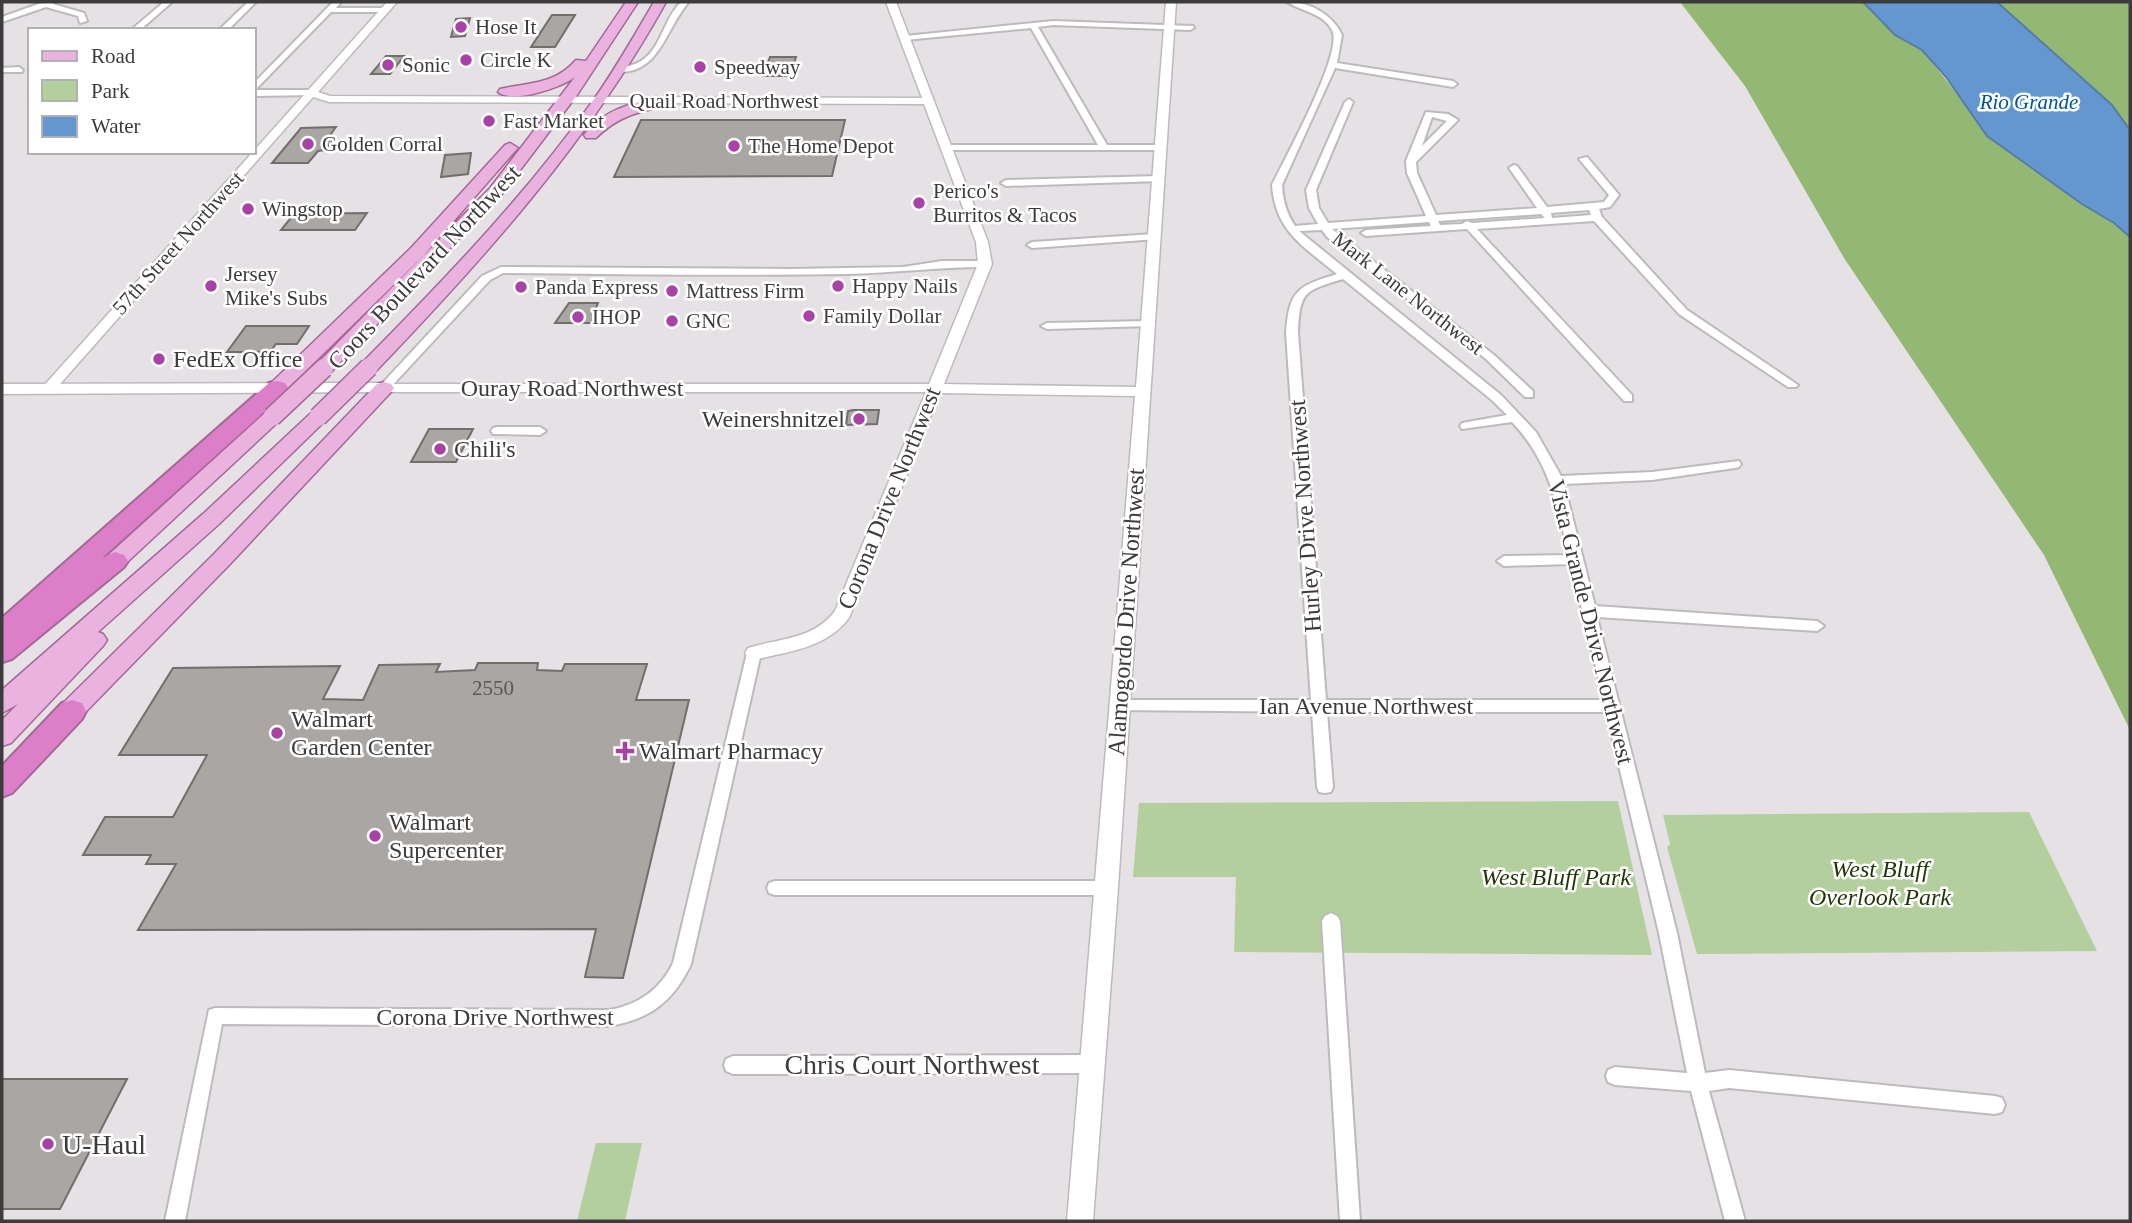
<svg xmlns="http://www.w3.org/2000/svg" width="2132" height="1223" font-family="'Times New Roman',serif">
<rect width="100%" height="100%" fill="#e5e1e5"/>
<path fill="#b4cf9e" d="M 1618,801 L 1652,955 L 1234,952 L 1236,877 L 1133,877 L 1139,803 Z
M 2029,812 L 2097,951 L 1697,954 L 1667,847 L 1670,844 L 1663,815 Z
M 596,1143 L 642,1143 L 625,1221 L 577,1221 Z"/>
<path fill="#93b874" d="M 1680,2 L 1863,2 L 1895,35 L 1922,50 L 1999,146 C 2019,156 2034,171 2053,184 C 2079,202 2107,216 2130,237 L 2130,730 L 2044,555 L 1844,258 L 1745,86 Z
M 1997,2 L 2130,2 L 2130,130 L 2112,105 Z"/>
<path fill="#6497d0" stroke="#587ca4" stroke-width="2" d="M 1863,2 L 1997,2 L 2112,105 L 2130,130 L 2130,237 L 2114,223 L 2082,204 L 1987,136 L 1946,77 L 1922,50 L 1895,35 Z"/>
<path fill="#aaa6a3" stroke="#726e6c" stroke-width="2" d="M 552,15 L 575,15 L 555,47 L 531,47 Z
M 470,18 L 465,36 L 451,37 L 456,19 Z
M 386,56 L 404,56 L 390,74 L 371,74 Z
M 770,57 L 796,57 L 790,76 L 763,76 Z
M 641,120 L 845,120 L 832,176 L 614,177 Z
M 336,127 L 328,138 L 335,138 L 325,150 L 318,151 L 308,163 L 272,163 L 301,128 Z
M 471,153 L 468,174 L 441,177 L 445,155 Z
M 367,213 L 355,230 L 281,230 L 294,214 Z
M 569,303 L 598,303 L 595,310 L 600,310 L 594,323 L 555,323 Z
M 246,326 L 309,326 L 297,344 L 276,344 L 270,352 L 227,352 Z
M 853,410 L 879,410 L 877,424 L 846,425 L 848,411 Z
M 429,429 L 473,429 L 456,462 L 411,462 Z
M 478,663 L 538,663 L 537,670 L 562,671 L 565,664 L 647,664 L 636,700 L 689,700 L 623,978 L 585,977 L 596,929 L 138,930 L 176,864 L 146,864 L 151,855 L 83,855 L 105,817 L 173,817 L 207,755 L 119,755 L 173,668 L 340,666 L 323,699 L 363,700 L 379,665 L 440,664 L 436,672 L 475,670 Z
M 2,1079 L 127,1079 L 60,1209 L 2,1209 Z"/>
<g fill="none" stroke-linecap="round" stroke-linejoin="round">
<g stroke="#bdbabd" stroke-width="4">
<path id="minor" d="M 44,2 L 55,2 L 53,4 L 84,13 L 87,21 L 80,23 L 78,16 L 46,7 L 2,22 L 2,17 Z
M 164,2 L 172,2 L 140,30 L 131,30 Z
M 248,2 L 256,2 L 228,30 L 219,30 Z
M 333,2 L 341,2 L 336,8 L 385,8 L 389,10 L 385,12 L 331,12 L 255,90 L 312,90 L 316,93 L 315,95 L 254,96 L 254,83 Z
M 681,2 L 689,2 C 666,27 661,72 620,72 L 620,68 C 627,66 635,65 641,61 C 661,49 664,18 681,2 Z
M 1287,2 C 1309,1 1333,15 1342,35 L 1337,63 L 1453,81 L 1457,84 L 1453,87 L 1335,68 L 1282,185 C 1283,200 1286,213 1295,226 L 1318,224 L 1309,208 L 1306,190 L 1345,102 L 1349,99 L 1353,102 L 1316,190 L 1319,208 L 1328,223 L 1426,216 L 1407,173 L 1406,161 L 1426,112 L 1448,114 L 1458,120 L 1416,162 L 1417,173 L 1436,215 L 1537,208 L 1509,168 L 1514,165 L 1517,166 L 1547,207 L 1604,202 L 1609,195 L 1579,159 L 1587,157 L 1619,195 L 1610,207 L 1599,209 L 1602,217 L 1687,310 L 1798,385 L 1796,387 L 1788,387 L 1679,314 L 1594,221 L 1477,229 L 1632,395 L 1632,401 L 1624,401 L 1467,229 L 1366,236 L 1361,233 L 1366,230 L 1431,226 L 1429,222 L 1332,229 L 1494,355 L 1533,391 L 1533,397 L 1525,397 L 1486,359 L 1327,237 L 1322,230 L 1299,231 L 1501,395 L 1536,432 L 1561,476 L 1652,472 L 1739,461 L 1741,464 L 1739,467 L 1735,468 L 1652,480 L 1564,484 L 1595,606 L 1817,621 L 1824,626 L 1817,631 L 1597,617 L 1677,933 L 1705,1073 L 1729,1070 L 1995,1096 L 2002,1098 L 2005,1105 L 2002,1112 L 1995,1114 L 1729,1088 L 1709,1091 L 1745,1221 L 1725,1221 L 1691,1091 L 1615,1085 L 1608,1082 L 1606,1076 L 1608,1070 L 1615,1067 L 1687,1073 L 1659,933 L 1606,712 L 1327,712 L 1333,787 L 1331,792 L 1325,793 L 1319,792 L 1317,787 L 1312,712 L 1114,710 L 1112,706 L 1114,702 L 1119,700 L 1311,700 L 1286,333 C 1289,290 1298,286 1337,274 C 1304,247 1275,231 1272,185 C 1284,160 1344,52 1332,30 C 1323,13 1301,11 1287,2 ZM 1432,117 L 1447,121 L 1422,146 ZM 1589,210 L 1591,215 L 1552,218 L 1551,213 ZM 1541,214 L 1545,218 L 1472,223 L 1467,221 L 1462,224 L 1440,225 L 1438,221 ZM 1343,279 L 1493,401 L 1507,415 L 1462,423 L 1460,426 L 1462,429 L 1512,422 C 1550,462 1556,503 1569,555 L 1504,556 L 1497,561 L 1504,566 L 1571,564 L 1604,700 L 1326,700 L 1298,333 C 1300,291 1304,291 1343,279 Z
M 1053,21 L 1193,26 L 1194,28 L 1190,30 L 1053,25 L 1038,27 L 1107,145 L 1159,145 L 1162,146 L 1162,150 L 943,150 L 943,146 L 946,145 L 1098,145 L 1031,28 L 905,40 L 901,38 L 905,36 Z
M 19,67 L 23,70 L 22,72 L 2,72 L 2,68 Z
M 1158,176 L 1161,177 L 1161,181 L 1006,186 L 1001,183 L 1006,180 Z
M 1154,234 L 1159,237 L 1158,239 L 1032,248 L 1027,245 L 1032,242 Z
M 942,261 L 985,261 L 990,264 L 985,267 C 938,267 893,273 846,274 C 732,276 617,274 503,273 L 490,280 L 388,390 L 384,392 L 378,388 L 482,276 L 501,267 L 791,269 L 903,267 Z
M 1148,321 L 1152,322 L 1152,326 L 1047,329 L 1041,326 L 1047,323 Z
M 497,427 L 540,427 L 546,431 L 540,435 L 493,434 L 491,431 L 493,428 Z
M 754,648 L 759,649 L 761,653 L 691,964 C 674,1001 649,1020 609,1026 L 222,1024 L 185,1221 L 165,1221 L 209,1010 L 215,1008 L 609,1010 C 638,1005 660,990 673,963 L 747,653 L 749,649 Z
M 775,881 L 1107,881 L 1113,883 L 1115,888 L 1113,893 L 1107,895 L 775,895 L 769,893 L 767,888 L 769,883 Z
M 1331,913 L 1337,916 L 1340,921 L 1360,1221 L 1340,1221 L 1322,921 L 1325,916 Z
M 1091,1055 L 1098,1058 L 1100,1064 L 1098,1070 L 1091,1073 L 733,1074 L 726,1071 L 724,1065 L 726,1059 L 733,1056 Z"/>
</g>
<g stroke="#bdbabd" stroke-width="3">
<path id="tertiary" d="M 387,2 L 397,2 L 318,92 L 330,96 L 922,98 L 886,2 L 896,2 L 988,242 L 992,264 L 944,384 L 1136,387 L 1166,2 L 1176,2 L 1118,888 L 1093,1221 L 1067,1221 L 1135,396 L 940,393 L 849,618 C 825,649 789,651 754,660 L 748,658 L 745,653 L 748,648 C 780,638 813,640 835,611 L 926,392 L 384,392 L 377,388 L 384,384 L 929,384 L 978,264 L 976,242 L 924,104 L 329,102 L 313,97 L 53,392 L 43,392 L 41,389 Z"/>
</g>
<g stroke="#bdbabd" stroke-width="3">
<path id="secondary" d="M 384,383 L 390,384 L 393,388 L 390,392 L 2,394 L 2,384 Z"/>
</g>
<g stroke="#a46897" stroke-width="3">
<path id="primary" d="M 626,2 L 638,2 L 577,95 L 502,194 L 331,372 L 317,372 L 315,368 L 317,364 L 490,188 L 575,77 C 561,88 512,104 498,92 L 500,89 C 530,82 554,85 576,60 L 586,61 Z
M 654,2 L 666,2 C 587,144 488,254 376,371 L 362,371 L 360,367 L 362,363 C 444,280 524,197 592,102 C 615,70 634,36 654,2 Z
M 662,98 L 667,99 L 667,105 C 638,112 618,116 596,138 L 586,138 L 584,135 C 603,110 632,102 662,98 Z
M 510,143 L 518,148 L 515,151 L 423,256 L 284,392 L 270,392 L 267,388 L 270,384 L 411,248 L 505,145 Z
M 384,382 L 391,384 L 394,388 L 391,392 L 230,564 L 68,730 L 59,733 L 50,730 L 47,723 L 50,716 L 214,554 L 377,384 Z
M 272,411 L 279,413 L 282,417 L 279,421 L 109,579 L 101,582 L 93,579 L 90,574 L 93,569 L 265,413 Z
M 318,411 L 325,413 L 328,417 L 325,421 L 219,524 L 98,632 L 103,634 L 107,640 L 103,646 L 11,743 L 2,746 L 2,720 L 18,704 L 2,713 L 2,690 L 203,514 L 311,413 Z"/>
</g>
<g stroke="#a46897" stroke-width="4">
<path id="motorway" d="M 277,381 L 285,383 L 288,388 L 285,393 L 102,558 L 115,552 L 124,555 L 128,561 L 124,567 L 12,659 L 2,662 L 2,618 L 269,383 Z
M 72,700 L 82,703 L 86,711 L 82,719 L 12,793 L 2,797 L 2,766 L 62,703 Z"/>
</g>
<use href="#minor" fill="#fff" fill-rule="evenodd"/>
<use href="#tertiary" fill="#fff" fill-rule="evenodd"/>
<use href="#secondary" fill="#fff" fill-rule="evenodd"/>
<use href="#primary" fill="#eab2de" fill-rule="evenodd"/>
<use href="#motorway" fill="#dc7fc8" fill-rule="evenodd"/>
<g stroke="#a46897" stroke-width="21" stroke-linecap="butt">
<path id="primary-bridge" d="M 272,417 L 324,368
M 318,417 L 369,367"/>
</g>
<use href="#primary-bridge" stroke="#eab2de" stroke-width="18"/>
</g>
<g fill="#a842a7" stroke="#fff" stroke-width="2.5">
<circle cx="461" cy="27" r="7"/>
<circle cx="466" cy="60" r="7"/>
<circle cx="388" cy="65" r="7"/>
<circle cx="700" cy="67" r="7"/>
<circle cx="489" cy="121" r="7"/>
<circle cx="308" cy="144" r="7"/>
<circle cx="734" cy="146" r="7"/>
<circle cx="919" cy="203" r="7"/>
<circle cx="248" cy="209" r="7"/>
<circle cx="211" cy="286" r="7"/>
<circle cx="838" cy="286" r="7"/>
<circle cx="521" cy="287" r="7"/>
<circle cx="672" cy="291" r="7"/>
<circle cx="809" cy="316" r="7"/>
<circle cx="578" cy="317" r="7"/>
<circle cx="672" cy="321" r="7"/>
<circle cx="159" cy="359" r="7"/>
<circle cx="859" cy="419" r="7"/>
<circle cx="440" cy="449" r="7"/>
<circle cx="277" cy="733" r="7"/>
<path d="M621.5 740.5h7v7h7v7h-7v7h-7v-7h-7v-7h7z"/>
<circle cx="375" cy="836" r="7"/>
<circle cx="48" cy="1144" r="7"/>
</g>
<g text-anchor="middle" dominant-baseline="central" stroke-width="5" stroke-linejoin="round" paint-order="stroke">
<g font-size="21" fill="#3d3c3d" stroke="#fff" text-anchor="start">
<text x="475" y="27">Hose It</text>
<text x="480" y="60">Circle K</text>
<text x="402" y="65">Sonic</text>
<text x="714" y="67">Speedway</text>
<text x="503" y="121">Fast Market</text>
<text x="322" y="144">Golden Corral</text>
<text x="748" y="146">The Home Depot</text>
<text x="933" y="191">Perico's<tspan x="933" dy="24">Burritos &amp; Tacos</tspan></text>
<text x="262" y="209">Wingstop</text>
<text x="225" y="274">Jersey<tspan x="225" dy="24">Mike's Subs</tspan></text>
<text x="852" y="286">Happy Nails</text>
<text x="535" y="287">Panda Express</text>
<text x="686" y="291">Mattress Firm</text>
<text x="823" y="316">Family Dollar</text>
<text x="592" y="317">IHOP</text>
<text x="686" y="321">GNC</text>
</g>
<g font-size="21" fill="#3d3c3d" stroke="#fff">
<text x="724" y="101">Quail Road Northwest</text>
<text transform="translate(178 243) rotate(-48)">57th Street Northwest</text>
<text transform="translate(1408 293) rotate(38)">Mark Lane Northwest</text>
</g>
<g font-size="21" font-style="italic" fill="#015498" stroke="#fff">
<text x="2029" y="102">Rio Grande</text>
</g>
<g font-size="21" fill="#585656">
<text x="493" y="688">2550</text>
</g>
<g font-size="24" fill="#3d3c3d" stroke="#fff">
<text transform="translate(424 267) rotate(-47)">Coors Boulevard Northwest</text>
<text x="572" y="388">Ouray Road Northwest</text>
<text transform="translate(889 498) rotate(-68)">Corona Drive Northwest</text>
<text transform="translate(1305 516) rotate(-94)">Hurley Drive Northwest</text>
<text transform="translate(1126 612) rotate(-86)">Alamogordo Drive Northwest</text>
<text transform="translate(1591 622) rotate(76)">Vista Grande Drive Northwest</text>
<text x="1366" y="706">Ian Avenue Northwest</text>
<text x="495" y="1017">Corona Drive Northwest</text>
</g>
<g font-size="24" fill="#3d3c3d" stroke="#fff" text-anchor="start">
<text x="173" y="359">FedEx Office</text>
<text x="845" y="419" text-anchor="end">Weinershnitzel</text>
<text x="454" y="449">Chili's</text>
<text x="291" y="719">Walmart<tspan x="291" dy="28">Garden Center</tspan></text>
<text x="639" y="751">Walmart Pharmacy</text>
<text x="389" y="822">Walmart<tspan x="389" dy="28">Supercenter</tspan></text>
</g>
<g font-size="24" font-style="italic" fill="#1f3604" stroke="#fff">
<text x="1880" y="869">West Bluff<tspan x="1880" dy="28">Overlook Park</tspan></text>
<text x="1556" y="877">West Bluff Park</text>
</g>
<g font-size="28" fill="#3d3c3d" stroke="#fff">
<text x="912" y="1064">Chris Court Northwest</text>
</g>
<g font-size="28" fill="#3d3c3d" stroke="#fff" text-anchor="start">
<text x="62" y="1144">U-Haul</text>
</g>
</g>
<rect width="2132" height="1223" fill="none" stroke="#3d3c3d" stroke-width="7"/>
<rect x="28" y="28" width="228" height="126" fill="#ffffff" stroke="#b1b1b1" stroke-width="2"/>
<rect x="42" y="51" width="35" height="10" fill="#eab2de" stroke="#b1b1b1" stroke-width="2"/>
<text x="91" y="63" font-size="21" fill="#3d3c3d">Road</text>
<rect x="42" y="80" width="35" height="21" fill="#b4cf9e" stroke="#b1b1b1" stroke-width="2"/>
<text x="91" y="98" font-size="21" fill="#3d3c3d">Park</text>
<rect x="42" y="116" width="35" height="21" fill="#6497d0" stroke="#b1b1b1" stroke-width="2"/>
<text x="91" y="133" font-size="21" fill="#3d3c3d">Water</text>
</svg>
